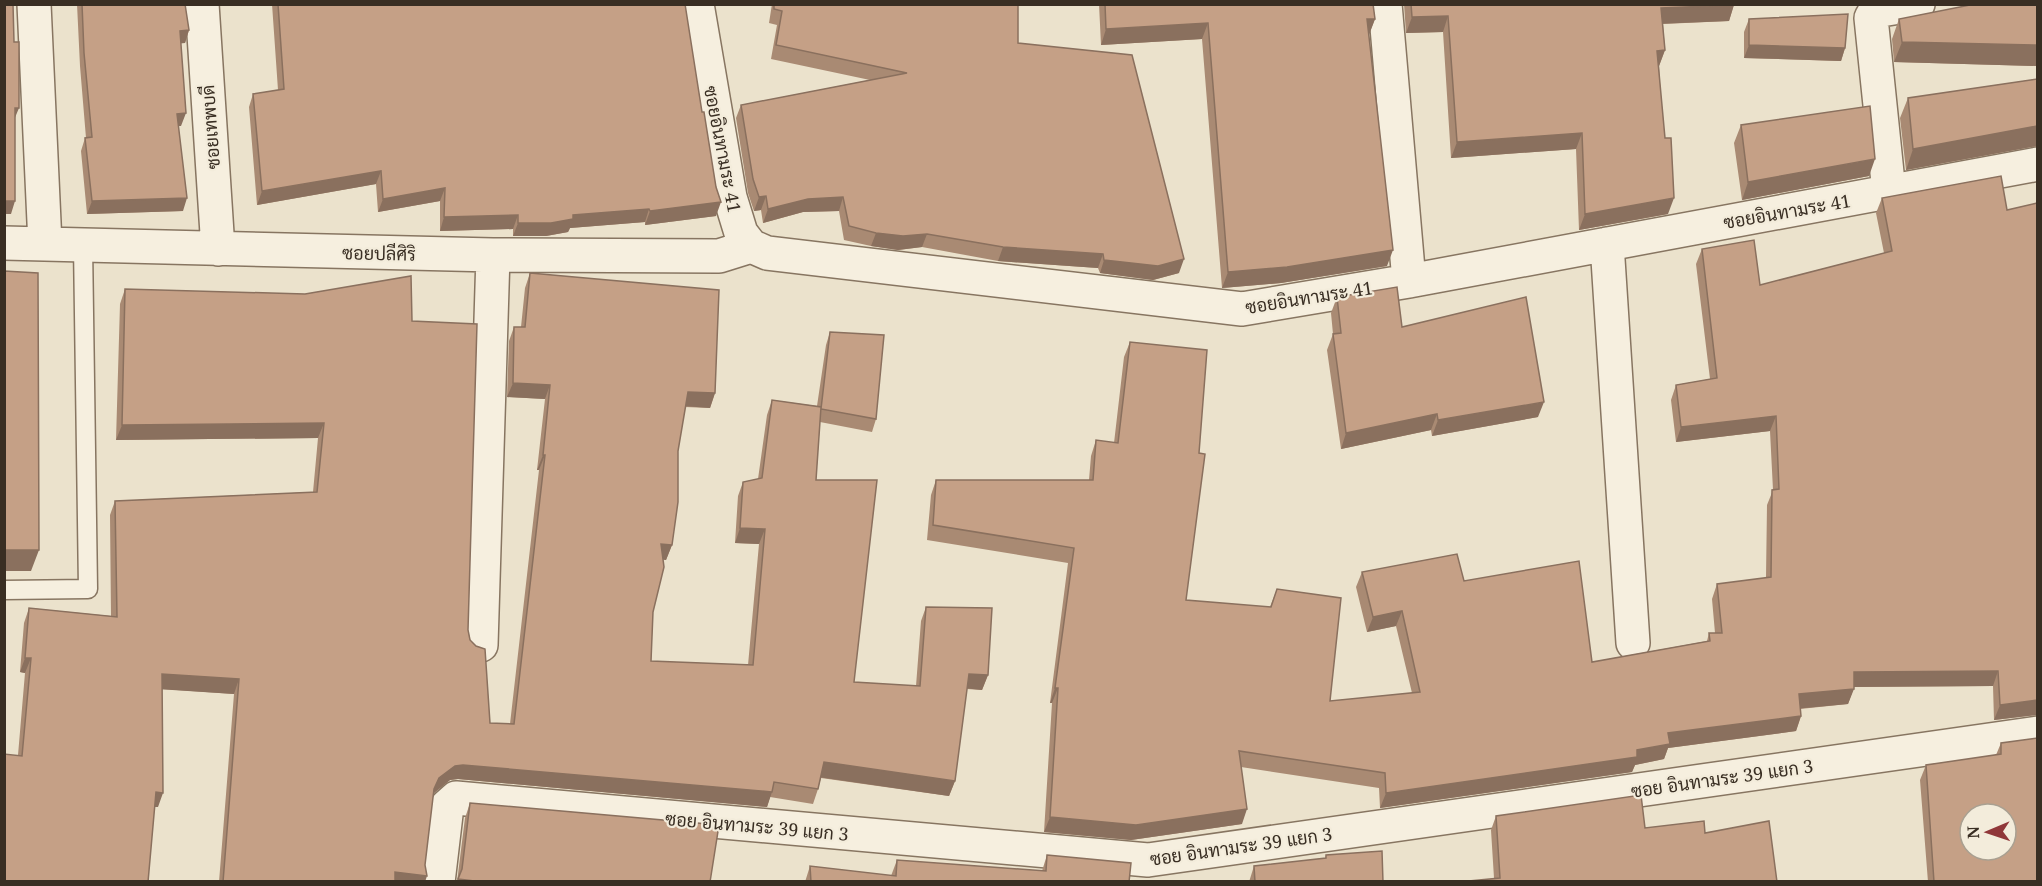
<svg xmlns="http://www.w3.org/2000/svg" width="2042" height="886" font-family="'Noto Serif',Sarabun,serif">
<rect width="100%" height="100%" fill="#ebe2cc"/>
<g fill="none" stroke-linecap="round" stroke-linejoin="round">
<g stroke="#877561" stroke-width="21">
<path id="lane" d="M 4,590 L 88,589 L 83,245"/>
</g>
<g stroke="#877561" stroke-width="36">
<path id="street" d="M 34,4 L 45,244
M 202,4 L 218,249
M 697,4 L 730,197 L 741,233 L 751,246 L 767,253 L 1242,309 L 1409,281 L 2038,164
M 1385,4 L 1409,281
M 1889,192 L 1871,18 L 1875,11 L 1918,4
M 4,243 L 493,255 L 719,256 L 751,246
M 1607,244 L 1633,643
M 481,645 L 493,255
M 438,882 L 447,806 L 456,798 L 1148,860 L 2038,733"/>
</g>
<use href="#lane" stroke="#f6efdf" stroke-width="18"/>
<use href="#street" stroke="#f6efdf" stroke-width="33"/>
</g>
<path fill="#a98a73" d="M 77,4 L 185,4 L 189,30 L 185,43 L 180,43 L 181,126 L 178,126 L 183,211 L 87,214 L 81,151 L 85,138 L 86,138 L 80,66 Z
M 272,4 L 685,4 L 716,216 L 645,225 L 645,222 L 570,228 L 568,232 L 546,236 L 513,236 L 513,229 L 440,231 L 440,201 L 378,212 L 376,184 L 257,205 L 249,107 L 253,94 L 278,90 Z
M 772,4 L 1018,4 L 1018,43 L 1179,273 L 1153,280 L 1100,273 L 1098,268 L 998,261 L 922,247 L 898,250 L 871,246 L 844,240 L 839,211 L 803,212 L 763,223 L 761,210 L 754,211 L 748,193 L 736,118 L 741,105 L 870,80 L 771,59 L 777,25 L 769,23 Z
M 1099,4 L 1373,4 L 1375,19 L 1369,34 L 1387,266 L 1281,283 L 1222,288 L 1202,39 L 1101,45 Z
M 1404,4 L 1734,4 L 1729,21 L 1663,24 L 1665,50 L 1659,66 L 1668,214 L 1579,230 L 1576,149 L 1451,158 L 1443,32 L 1406,33 Z
M 2037,4 L 2037,66 L 1894,62 L 1892,39 L 1899,19 Z
M 1749,19 L 1845,48 L 1841,61 L 1744,58 L 1744,32 Z
M 2037,79 L 2037,146 L 1906,170 L 1900,118 L 1908,98 Z
M 1741,125 L 1869,176 L 1742,200 L 1734,143 Z
M 1882,198 L 2007,210 L 2037,203 L 2037,715 L 1994,720 L 1993,686 L 1854,687 L 1848,704 L 1800,709 L 1801,716 L 1796,731 L 1668,748 L 1664,759 L 1635,765 L 1632,772 L 1380,808 L 1379,788 L 1241,767 L 1242,824 L 1131,840 L 1044,832 L 1052,703 L 1050,703 L 1068,563 L 927,540 L 931,495 L 936,480 L 1089,480 L 1091,456 L 1096,440 L 1114,443 L 1124,357 L 1130,342 L 1186,600 L 1270,607 L 1277,589 L 1330,701 L 1412,693 L 1396,626 L 1367,632 L 1356,587 L 1362,572 L 1464,581 L 1592,662 L 1707,641 L 1709,633 L 1715,633 L 1712,599 L 1717,584 L 1766,578 L 1767,505 L 1773,490 L 1770,431 L 1676,442 L 1671,400 L 1676,385 L 1710,379 L 1696,264 L 1702,249 L 1760,285 L 1884,253 L 1876,213 Z
M 530,273 L 715,393 L 710,408 L 685,407 L 678,451 L 672,545 L 666,560 L 663,559 L 653,612 L 651,661 L 748,665 L 759,544 L 735,543 L 738,496 L 743,482 L 758,479 L 767,415 L 772,400 L 817,406 L 826,345 L 830,332 L 876,419 L 872,432 L 820,422 L 816,480 L 854,682 L 916,686 L 921,621 L 926,607 L 988,675 L 982,690 L 967,689 L 955,781 L 949,796 L 821,778 L 818,789 L 813,804 L 770,797 L 767,807 L 458,779 L 450,780 L 434,793 L 433,794 L 425,865 L 425,882 L 219,882 L 234,694 L 162,689 L 158,807 L 18,755 L 25,673 L 20,672 L 24,623 L 29,608 L 111,616 L 110,515 L 115,501 L 313,492 L 318,438 L 116,440 L 120,304 L 125,289 L 412,321 L 468,630 L 490,723 L 510,724 L 539,470 L 537,470 L 545,399 L 507,397 L 509,341 L 514,327 L 521,327 L 525,288 Z
M 1337,297 L 1402,327 L 1538,417 L 1432,436 L 1431,430 L 1341,449 L 1327,350 L 1333,334 L 1331,313 Z
M 2001,743 L 2037,882 L 1928,882 L 1920,780 L 1926,765 L 1996,755 Z
M 470,803 L 710,882 L 457,882 L 465,818 Z
M 1496,816 L 1705,833 L 1777,882 L 1494,878 L 1491,830 Z
M 1047,855 L 1129,882 L 805,882 L 810,866 L 891,876 L 897,860 L 1042,871 Z
M 1326,855 L 1383,882 L 1249,882 L 1254,866 L 1325,859 Z"/>
<path fill="#8a705e" d="M 1734,5 L 1729,21 L 1655,24 L 1661,8 Z
M 1448,16 L 1443,32 L 1406,33 L 1412,17 Z
M 1367,19 L 1375,19 L 1369,35 Z
M 1208,23 L 1202,39 L 1101,45 L 1106,29 Z
M 189,30 L 185,43 L 175,44 L 180,31 Z
M 1902,42 L 2037,45 L 2037,66 L 1894,62 Z
M 1749,45 L 1845,48 L 1841,61 L 1744,58 Z
M 1665,50 L 1659,66 L 1651,67 L 1657,51 Z
M 15,108 L 19,108 L 14,120 Z
M 186,113 L 181,126 L 172,126 L 177,114 Z
M 2037,126 L 2037,146 L 1906,170 L 1913,149 Z
M 1582,133 L 1576,149 L 1451,158 L 1457,142 Z
M 1875,159 L 1869,176 L 1742,200 L 1748,182 Z
M 381,171 L 376,184 L 257,205 L 262,191 Z
M 445,188 L 440,201 L 378,212 L 383,199 Z
M 766,196 L 761,210 L 754,211 L 759,197 Z
M 843,197 L 839,211 L 803,212 L 763,223 L 768,209 L 808,199 Z
M 187,198 L 183,211 L 87,214 L 92,201 Z
M 1674,198 L 1668,214 L 1579,230 L 1585,214 Z
M 4,201 L 15,201 L 11,214 L 4,214 Z
M 721,202 L 716,216 L 645,225 L 650,211 Z
M 649,209 L 645,222 L 570,228 L 568,232 L 546,236 L 513,236 L 518,223 L 573,215 Z
M 518,215 L 513,229 L 440,231 L 444,217 Z
M 876,233 L 927,234 L 922,247 L 898,250 L 871,246 Z
M 1003,247 L 1103,254 L 1098,268 L 998,261 Z
M 1393,250 L 1387,266 L 1281,283 L 1222,288 L 1228,272 Z
M 1184,259 L 1179,273 L 1153,280 L 1100,273 L 1104,260 Z
M 513,383 L 550,385 L 545,399 L 507,397 Z
M 688,392 L 715,393 L 710,408 L 683,406 Z
M 1544,402 L 1538,417 L 1432,436 L 1438,420 Z
M 1437,414 L 1431,430 L 1341,449 L 1346,433 Z
M 1776,416 L 1770,431 L 1676,442 L 1681,427 Z
M 324,423 L 318,438 L 116,440 L 122,425 Z
M 543,455 L 545,455 L 539,470 L 537,470 Z
M 740,528 L 765,529 L 759,544 L 735,543 Z
M 661,544 L 672,545 L 666,560 L 655,559 Z
M 4,550 L 39,550 L 31,571 L 4,571 Z
M 1402,611 L 1396,626 L 1367,632 L 1373,617 Z
M 25,658 L 31,658 L 25,673 L 20,672 Z
M 1998,671 L 1993,686 L 1849,687 L 1854,672 Z
M 162,674 L 239,679 L 234,694 L 157,689 Z
M 969,674 L 988,675 L 982,690 L 963,688 Z
M 1055,688 L 1058,688 L 1052,703 L 1050,703 Z
M 1854,689 L 1848,704 L 1794,709 L 1799,694 Z
M 2037,700 L 2037,715 L 1994,720 L 2000,705 Z
M 1801,716 L 1796,731 L 1668,748 L 1664,759 L 1635,765 L 1632,772 L 1380,808 L 1386,793 L 1637,750 L 1668,733 Z
M 824,762 L 955,781 L 949,796 L 818,777 Z
M 463,765 L 772,792 L 767,807 L 458,779 L 450,780 L 434,793 L 428,804 L 434,789 L 439,778 L 455,766 Z
M 156,792 L 163,793 L 158,807 L 150,807 Z
M 1247,809 L 1242,824 L 1131,840 L 1044,832 L 1050,817 Z
M 395,872 L 427,876 L 425,882 L 391,882 Z
M 458,879 L 474,881 L 474,882 L 457,882 Z"/>
<path fill="#c5a086" stroke="#8a705e" stroke-width="1.5" fill-rule="evenodd" d="M 4,4 L 13,4 L 14,42 L 19,42 L 19,108 L 15,108 L 15,201 L 4,201 Z
M 82,4 L 185,4 L 189,30 L 180,31 L 186,113 L 177,114 L 187,198 L 92,201 L 85,138 L 92,137 L 84,53 Z
M 278,4 L 685,4 L 702,112 L 704,112 L 716,187 L 721,202 L 650,211 L 649,209 L 573,215 L 573,219 L 551,223 L 518,223 L 518,215 L 444,217 L 445,188 L 383,199 L 381,171 L 262,191 L 253,94 L 284,89 Z
M 774,4 L 1018,4 L 1018,43 L 1132,55 L 1184,259 L 1158,266 L 1104,260 L 1103,254 L 1003,247 L 927,234 L 903,236 L 876,233 L 849,226 L 843,197 L 808,199 L 768,209 L 766,196 L 759,197 L 753,179 L 741,105 L 907,73 L 776,45 L 782,11 L 774,9 Z
M 1105,4 L 1373,4 L 1375,19 L 1367,19 L 1393,250 L 1287,267 L 1228,272 L 1208,23 L 1106,29 Z
M 1411,4 L 1734,4 L 1734,5 L 1661,8 L 1665,50 L 1657,51 L 1665,138 L 1671,138 L 1674,198 L 1585,214 L 1582,133 L 1457,142 L 1448,16 L 1412,17 Z
M 1975,4 L 2037,4 L 2037,45 L 1902,42 L 1899,19 Z
M 1848,14 L 1845,48 L 1749,45 L 1749,19 Z
M 2037,79 L 2037,126 L 1913,149 L 1908,98 Z
M 1870,106 L 1875,159 L 1748,182 L 1741,125 Z
M 2001,176 L 2007,210 L 2037,203 L 2037,700 L 2000,705 L 1998,671 L 1854,672 L 1854,689 L 1799,694 L 1801,716 L 1668,733 L 1670,744 L 1637,750 L 1637,757 L 1386,793 L 1385,773 L 1239,751 L 1247,809 L 1136,825 L 1050,817 L 1058,688 L 1055,688 L 1074,548 L 933,525 L 936,480 L 1093,480 L 1096,440 L 1118,443 L 1130,342 L 1207,350 L 1199,453 L 1205,454 L 1186,600 L 1271,607 L 1277,589 L 1341,598 L 1330,701 L 1420,692 L 1402,611 L 1373,617 L 1362,572 L 1457,554 L 1464,581 L 1579,561 L 1592,662 L 1710,641 L 1709,633 L 1722,633 L 1717,584 L 1771,577 L 1772,490 L 1779,489 L 1776,416 L 1681,427 L 1676,385 L 1717,378 L 1702,249 L 1754,240 L 1760,285 L 1892,251 L 1882,198 Z
M 4,271 L 38,273 L 39,550 L 4,550 Z
M 530,273 L 719,290 L 715,393 L 688,392 L 678,451 L 678,502 L 672,545 L 661,544 L 664,567 L 653,612 L 651,661 L 753,665 L 765,529 L 740,528 L 743,482 L 762,478 L 772,400 L 821,407 L 816,480 L 877,480 L 854,682 L 920,686 L 926,607 L 992,608 L 988,675 L 969,674 L 955,781 L 824,762 L 818,789 L 774,782 L 772,792 L 463,765 L 455,766 L 439,778 L 434,789 L 425,865 L 427,876 L 395,872 L 395,882 L 223,882 L 239,679 L 162,674 L 163,793 L 156,792 L 148,882 L 4,882 L 4,754 L 22,756 L 31,658 L 25,658 L 29,608 L 117,617 L 115,501 L 317,492 L 324,423 L 122,425 L 125,289 L 305,294 L 411,276 L 412,321 L 477,324 L 468,630 L 470,640 L 476,646 L 485,649 L 490,723 L 514,724 L 545,455 L 543,455 L 550,385 L 513,383 L 514,327 L 525,327 Z
M 1397,287 L 1402,327 L 1526,297 L 1544,402 L 1438,420 L 1437,414 L 1346,433 L 1333,334 L 1341,333 L 1337,297 Z
M 830,332 L 884,335 L 876,419 L 821,409 Z
M 2037,738 L 2037,882 L 1934,882 L 1926,765 L 2001,754 L 2001,743 ZM 1970,814 L 2006,814 L 2006,850 L 1970,850 Z
M 1641,795 L 1645,828 L 1704,821 L 1705,833 L 1769,821 L 1777,882 L 1458,882 L 1500,878 L 1496,816 Z
M 470,803 L 719,825 L 710,882 L 474,882 L 474,881 L 458,879 L 462,869 Z
M 1382,851 L 1383,882 L 1255,882 L 1254,866 L 1326,858 L 1326,855 Z
M 1047,855 L 1131,863 L 1129,882 L 811,882 L 810,866 L 896,876 L 897,860 L 1046,871 Z"/>
<g text-anchor="middle" dominant-baseline="central" stroke-width="4.5" stroke-linejoin="round" paint-order="stroke">
<g font-size="18" fill="#392e23" stroke="#f3ecdb">
<text transform="translate(210 127) rotate(-94)">ซอยเทพบดี</text>
<text transform="translate(723 149) rotate(79)">ซอยอินทามระ 41</text>
<text transform="translate(1787 211) rotate(-10)">ซอยอินทามระ 41</text>
<text transform="translate(379 253) rotate(1)">ซอยปลีศิริ</text>
<text transform="translate(1309 297) rotate(-9)">ซอยอินทามระ 41</text>
<text transform="translate(1722 778) rotate(-8)">ซอย อินทามระ 39 แยก 3</text>
<text transform="translate(757 826) rotate(5)">ซอย อินทามระ 39 แยก 3</text>
<text transform="translate(1241 846) rotate(-8)">ซอย อินทามระ 39 แยก 3</text>
</g>
</g>
<rect width="2042" height="886" fill="none" stroke="#392e23" stroke-width="12"/>
<g transform="translate(1988 832) rotate(268)"><circle r="28" fill="#f3ecdb" stroke="#a9a091" stroke-width="1.5"/>
<path d="M0-4.5L10 22L0 15L-10 22Z" fill="#903739"/>
<text y="-9" font-size="16" font-weight="bold" text-anchor="middle" fill="#392e23">N</text>
</g>
</svg>
